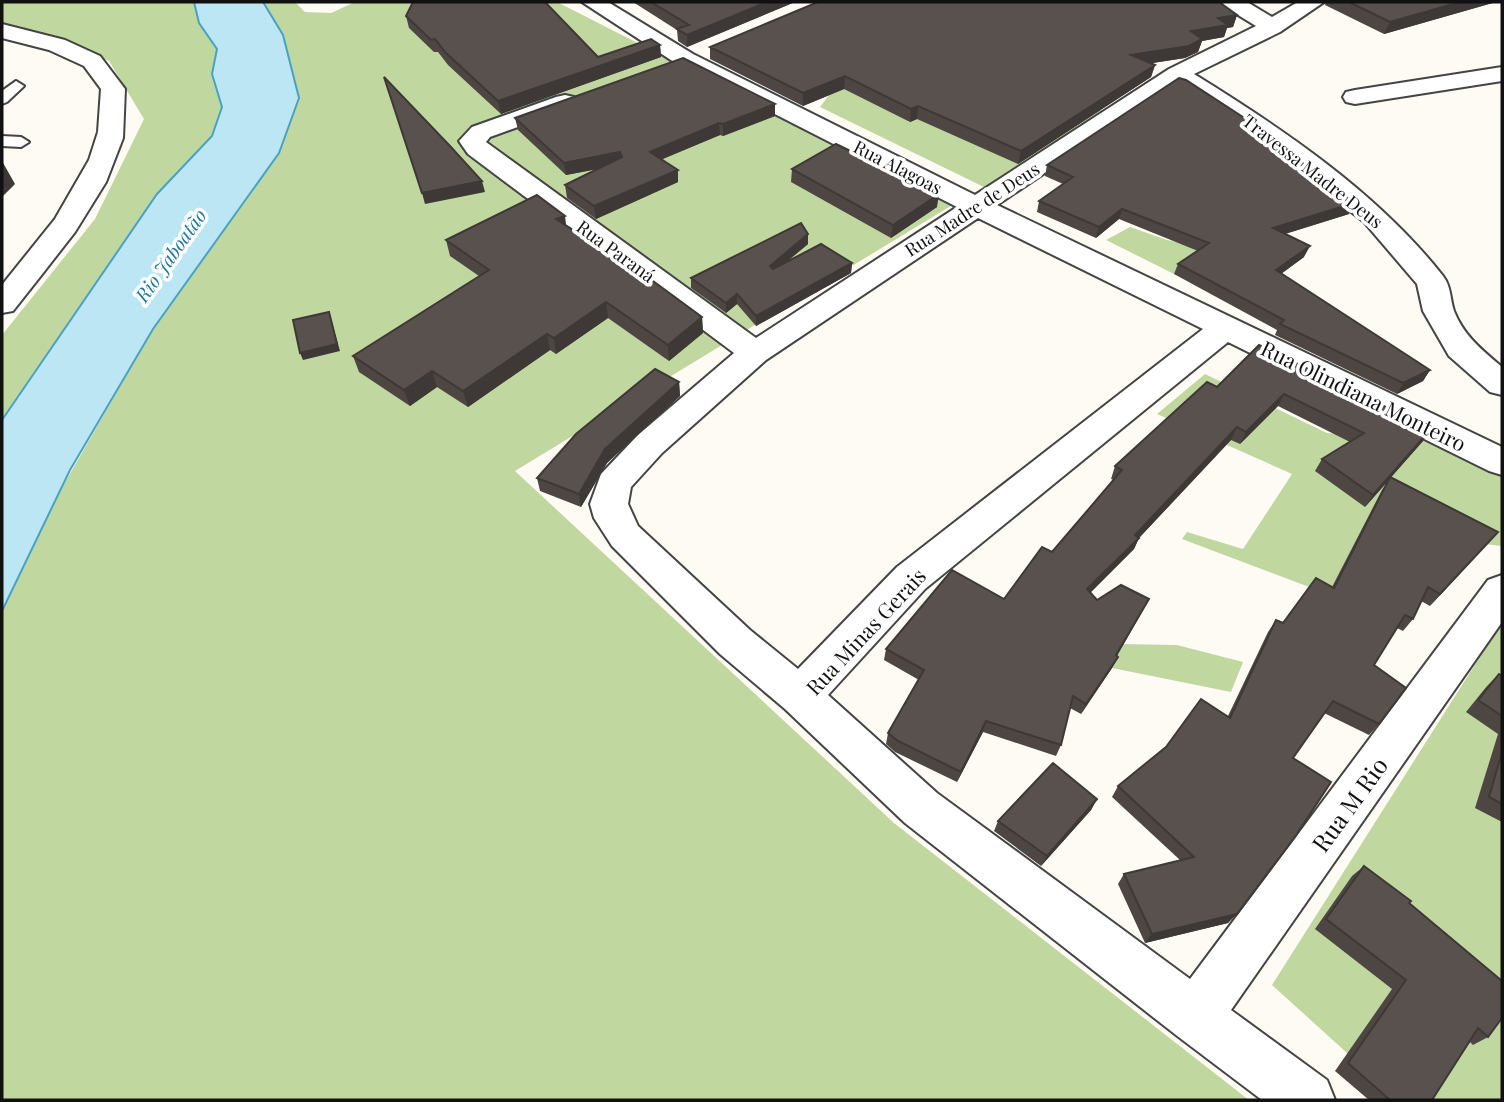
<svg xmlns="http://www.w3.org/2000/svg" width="1504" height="1102" font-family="'Playfair Display',serif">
<rect width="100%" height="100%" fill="#fefbf5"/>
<path fill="#c0d89f" d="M 2,2 L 194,2 L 200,23 L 217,49 L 212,74 L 222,107 L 212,136 L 157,194 L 2,420 L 2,335 L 95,219 L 144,119 L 109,61 L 52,36 L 2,26 Z
M 263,2 L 295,2 L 305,12 L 331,13 L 355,2 L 557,2 L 954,204 L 515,471 L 894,823 L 1249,1100 L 2,1100 L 2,611 L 60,491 L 153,329 L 279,153 L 283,35 Z
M 899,2 L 1148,2 L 1083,78 L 1103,114 L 988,189 L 820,107 Z
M 1130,227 L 1167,240 L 1196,246 L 1220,232 L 1174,274 L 1106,240 Z
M 1205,374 L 1327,433 L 1446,442 L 1502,467 L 1502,546 L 1384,533 L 1328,594 L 1182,539 L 1187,532 L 1243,549 L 1292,474 L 1157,414 Z
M 1502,622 L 1502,1100 L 1399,1100 L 1272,985 Z
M 1119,644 L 1177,645 L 1243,662 L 1231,692 L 1112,668 L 1084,652 Z"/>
<path fill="#bce6f4" stroke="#46a3c7" stroke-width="2" d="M 194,2 L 263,2 L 283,35 L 299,98 L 279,153 L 153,329 L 70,470 L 2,611 L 2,420 L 157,194 L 212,136 L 222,107 L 212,74 L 217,49 L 199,23 Z"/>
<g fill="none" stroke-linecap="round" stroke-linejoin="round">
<g stroke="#444" stroke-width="4">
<path id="lane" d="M 16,81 L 24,86 L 7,102 L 2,104 L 2,91 Z
M 2,136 L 21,137 L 29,142 L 21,147 L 2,146 Z"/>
</g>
<g stroke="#444" stroke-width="4">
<path id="street" d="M 582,2 L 608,2 L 693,54 L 975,195 L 1169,69 L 1256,26 L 1225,7 L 1222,2 L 1247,2 L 1272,17 L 1298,2 L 1324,2 L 1280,32 L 1194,74 C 1283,129 1378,193 1443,276 C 1451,286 1450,299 1454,311 C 1464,336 1482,350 1502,367 L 1502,395 L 1490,392 L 1449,356 L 1423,311 L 1417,284 L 1364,222 L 1236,121 L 1177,84 L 997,205 L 1502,447 L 1502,475 L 1489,471 L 1228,342 L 925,589 L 828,695 L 937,793 L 1190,979 L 1488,580 L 1502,575 L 1502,622 L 1231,1010 L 1327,1080 L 1335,1100 L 1262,1100 L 1176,1035 L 905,823 L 785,709 L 720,654 L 612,546 L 594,518 L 590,504 L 601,474 L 638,435 L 734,353 L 468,154 L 459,141 L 472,127 L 556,97 L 565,95 L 574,97 L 577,102 L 574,107 L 490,137 L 486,142 L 756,338 L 957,207 L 677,64 ZM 978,218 L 1203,329 L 897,567 L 798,669 L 750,630 L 638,526 L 628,504 L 631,487 L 662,453 L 766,360 Z
M 2,24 L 65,40 L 100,56 L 125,89 L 123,138 L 106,182 L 75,232 L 43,273 L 13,311 L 2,313 L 2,285 L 55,219 L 89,160 L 98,132 L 101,89 L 84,66 L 49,50 L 2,38 Z
M 1502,67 L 1502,81 L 1355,104 L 1346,102 L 1343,97 L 1346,92 L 1355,90 Z"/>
</g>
<use href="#lane" fill="#fff" fill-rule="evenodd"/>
<use href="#street" fill="#fff" fill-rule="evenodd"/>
</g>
<path fill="#4d4642" d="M 633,2 L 795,2 L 687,47 L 678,41 L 677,30 Z
M 1223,2 L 1222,5 L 1237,15 L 1233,27 L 1227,28 L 1224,37 L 1202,41 L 1198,52 L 1185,58 L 1152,63 L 1155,65 L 1151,77 L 1018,164 L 917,119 L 910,122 L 844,89 L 803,106 L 710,59 L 710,47 Z
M 1326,2 L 1496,2 L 1384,34 L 1325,5 Z
M 406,16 L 598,57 L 660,45 L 661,57 L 501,114 L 448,65 L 438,52 L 434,52 L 409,28 Z
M 775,116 L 723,136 L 720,135 L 662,159 L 678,170 L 678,182 L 596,219 L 567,198 L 565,185 L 598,169 L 566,175 L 518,130 L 515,118 Z
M 1047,165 L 1354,203 L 1349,214 L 1285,234 L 1304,257 L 1281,274 L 1430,370 L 1423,381 L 1397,394 L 1275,335 L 1277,330 L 1174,274 L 1178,264 L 1198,251 L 1119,219 L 1096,238 L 1037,212 L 1039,201 L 1063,184 L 1045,176 Z
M 792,169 L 937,207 L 891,238 L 791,182 Z
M 566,226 L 702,317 L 703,333 L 669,361 L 608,318 L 556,354 L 550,350 L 468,407 L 437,387 L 410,406 L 359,372 L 353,356 L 479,276 L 450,256 L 446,240 Z
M 808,234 L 808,244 L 787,261 L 852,263 L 851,273 L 756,326 L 737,304 L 726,313 L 691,288 L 691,278 Z
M 1259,345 L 1423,441 L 1391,477 L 1487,544 L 1430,606 L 1421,601 L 1413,619 L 1403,631 L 1397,628 L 1374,665 L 1379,724 L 1369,735 L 1324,713 L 1293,758 L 1228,923 L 1145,943 L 1118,884 L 1124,874 L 1180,860 L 1112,797 L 1118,786 L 1228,716 L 1268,632 L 1276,620 L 1283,623 L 1332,587 L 1382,490 L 1388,481 L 1365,507 L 1315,471 L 1322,459 L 1350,442 L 1278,406 L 1240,444 L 1231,440 L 1139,538 L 1134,549 L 1091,592 L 1097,600 L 1143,610 L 1117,656 L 1118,657 L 1112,668 L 1081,714 L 1070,708 L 1061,745 L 1056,756 L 983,732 L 957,782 L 895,752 L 886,744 L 888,733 L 919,680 L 884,660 L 886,649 L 1004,599 L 1052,552 L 1114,480 L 1111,479 L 1115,466 L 1217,387 Z
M 679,382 L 680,396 L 607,463 L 581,507 L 540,491 L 537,478 Z
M 1499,674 L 1502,676 L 1502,822 L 1475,808 L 1498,734 L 1466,712 L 1487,686 Z
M 1097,799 L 1091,810 L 1041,866 L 994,831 L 998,821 Z
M 1364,866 L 1409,903 L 1488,1037 L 1473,1045 L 1470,1042 L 1432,1100 L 1369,1100 L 1335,1071 L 1392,989 L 1315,929 L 1352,876 Z"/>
<path fill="#3e3936" d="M 767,2 L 795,2 L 687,47 L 687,35 Z
M 1460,2 L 1496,2 L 1384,34 L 1390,22 Z
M 1237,15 L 1233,27 L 1227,28 L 1224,37 L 1202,41 L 1198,52 L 1185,58 L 1127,67 L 1131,55 L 1191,31 L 1218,18 Z
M 660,45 L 661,57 L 501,114 L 498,101 Z
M 1155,65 L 1151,77 L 1018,164 L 1021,151 Z
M 845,76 L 844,89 L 803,106 L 803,93 Z
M 775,104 L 775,116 L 723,136 L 723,124 Z
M 918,106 L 917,119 L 910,122 L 911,109 Z
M 719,123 L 720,135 L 651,164 L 650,152 Z
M 620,152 L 622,164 L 566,175 L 564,163 Z
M 2,161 L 15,184 L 2,197 Z
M 678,170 L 678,182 L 596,219 L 594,206 Z
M 482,181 L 485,192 L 425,204 L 422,193 Z
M 939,194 L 937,207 L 891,238 L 893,225 Z
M 1354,203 L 1349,214 L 1268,239 L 1273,228 Z
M 1122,209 L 1119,219 L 1096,238 L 1099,227 Z
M 565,216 L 567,232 L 556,219 Z
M 808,234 L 808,244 L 770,276 L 770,266 Z
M 1310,246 L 1304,257 L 1271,281 L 1276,270 Z
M 852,263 L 851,273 L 756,326 L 756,316 Z
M 737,294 L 737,304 L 726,313 L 726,303 Z
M 606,302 L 608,318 L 556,354 L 554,338 Z
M 329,312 L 340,351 L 303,360 L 300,353 Z
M 702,317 L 703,333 L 669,361 L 668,345 Z
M 547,334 L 550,350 L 468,407 L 463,391 Z
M 1430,370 L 1423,381 L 1397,394 L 1403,383 Z
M 432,371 L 437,387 L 410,406 L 404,390 Z
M 679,382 L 680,396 L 607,463 L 581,507 L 579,494 L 605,449 Z
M 1284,394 L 1278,406 L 1240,444 L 1246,432 Z
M 1237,427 L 1231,440 L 1139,538 L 1134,549 L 1083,600 L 1087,589 L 1135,535 Z
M 1431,429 L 1423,441 L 1365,507 L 1373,495 Z
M 1498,532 L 1487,544 L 1430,606 L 1440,594 Z
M 1149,599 L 1143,610 L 1110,667 L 1116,655 Z
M 1118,657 L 1112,668 L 1081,714 L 1086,704 Z
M 986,721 L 983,732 L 957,782 L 961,772 Z
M 1097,799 L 1091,810 L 1041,866 L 1047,856 Z
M 1237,914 L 1228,923 L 1145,943 L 1152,934 Z"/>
<path fill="#59514d" stroke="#3e3936" stroke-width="2" d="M 413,2 L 545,2 L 598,57 L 651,39 L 660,45 L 498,101 L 445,52 L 435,39 L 431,40 L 406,16 Z
M 651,2 L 767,2 L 687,35 L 677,29 L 689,25 Z
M 818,2 L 1219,2 L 1237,15 L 1218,18 L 1228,25 L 1191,31 L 1202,39 L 1189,46 L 1131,55 L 1155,65 L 1021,151 L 918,106 L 911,109 L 845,76 L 803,93 L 710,47 Z
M 1349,2 L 1460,2 L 1390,22 Z
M 683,58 L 775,104 L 723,124 L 719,123 L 650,152 L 678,170 L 594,206 L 565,185 L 622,157 L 620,152 L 564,163 L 515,118 Z
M 384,77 L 450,146 L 482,181 L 422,193 Z
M 1179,78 L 1186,80 L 1246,119 L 1354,203 L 1273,228 L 1310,246 L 1276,270 L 1430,370 L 1403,383 L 1280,324 L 1284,320 L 1178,264 L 1209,243 L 1122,209 L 1099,227 L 1039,201 L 1073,177 L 1047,165 Z
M 836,144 L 939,194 L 893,225 L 792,169 Z
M 537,195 L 565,216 L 556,219 L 653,281 L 702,317 L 668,345 L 606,302 L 554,338 L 547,334 L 463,391 L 432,371 L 404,390 L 353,356 L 489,270 L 446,240 Z
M 801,223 L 808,234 L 770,266 L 773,269 L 821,244 L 852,263 L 756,316 L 737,294 L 726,303 L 691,278 Z
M 329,312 L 337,344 L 300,353 L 293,320 Z
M 1259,345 L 1431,429 L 1373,495 L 1322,459 L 1364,433 L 1284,394 L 1246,432 L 1237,427 L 1135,535 L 1139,538 L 1087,589 L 1097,600 L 1121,585 L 1149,599 L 1116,655 L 1118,657 L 1086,704 L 1073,696 L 1061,745 L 986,721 L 961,772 L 898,741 L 888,733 L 924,670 L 886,649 L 952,570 L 1004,599 L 1042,547 L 1052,552 L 1122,470 L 1115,466 L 1207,382 L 1217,387 Z
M 655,369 L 679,382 L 605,449 L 579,494 L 537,478 L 576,434 Z
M 1390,477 L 1498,532 L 1440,594 L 1428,587 L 1413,619 L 1405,615 L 1374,665 L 1406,688 L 1379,724 L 1333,701 L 1293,758 L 1331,782 L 1295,837 L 1237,914 L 1152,934 L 1124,874 L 1194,857 L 1118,786 L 1166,747 L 1201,699 L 1230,718 L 1276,620 L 1283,623 L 1316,578 L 1334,588 Z
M 1499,674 L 1502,676 L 1502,716 L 1478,700 Z
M 1502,752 L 1502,804 L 1489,797 Z
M 1053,763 L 1097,799 L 1047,856 L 998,821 Z
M 1364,866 L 1411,901 L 1409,903 L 1502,981 L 1502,1018 L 1488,1037 L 1478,1028 L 1432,1100 L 1390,1100 L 1348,1063 L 1406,980 L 1326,919 Z"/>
<g text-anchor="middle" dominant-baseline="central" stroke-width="7" stroke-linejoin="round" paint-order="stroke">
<g font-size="18" fill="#111" stroke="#fff">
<text transform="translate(898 167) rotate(27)">Rua Alagoas</text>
<text transform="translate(1313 171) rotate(38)">Travessa Madre Deus</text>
<text transform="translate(972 209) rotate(-33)">Rua Madre de Deus</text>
<text transform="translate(616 251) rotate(36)">Rua Paraná</text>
</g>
<g font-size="19" font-style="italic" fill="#1f769e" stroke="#fff">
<text transform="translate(170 255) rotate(-55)">Rio Jaboatão</text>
</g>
<g font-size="21" fill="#111" stroke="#fff">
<text transform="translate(1364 395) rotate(26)">Rua Olindiana Monteiro</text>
<text transform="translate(865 631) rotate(-47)">Rua Minas Gerais</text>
</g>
<g font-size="24" fill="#111" stroke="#fff">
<text transform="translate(1349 804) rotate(-54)">Rua M Rio</text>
</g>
</g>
<rect width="1504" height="1102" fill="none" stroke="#111111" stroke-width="7"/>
</svg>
